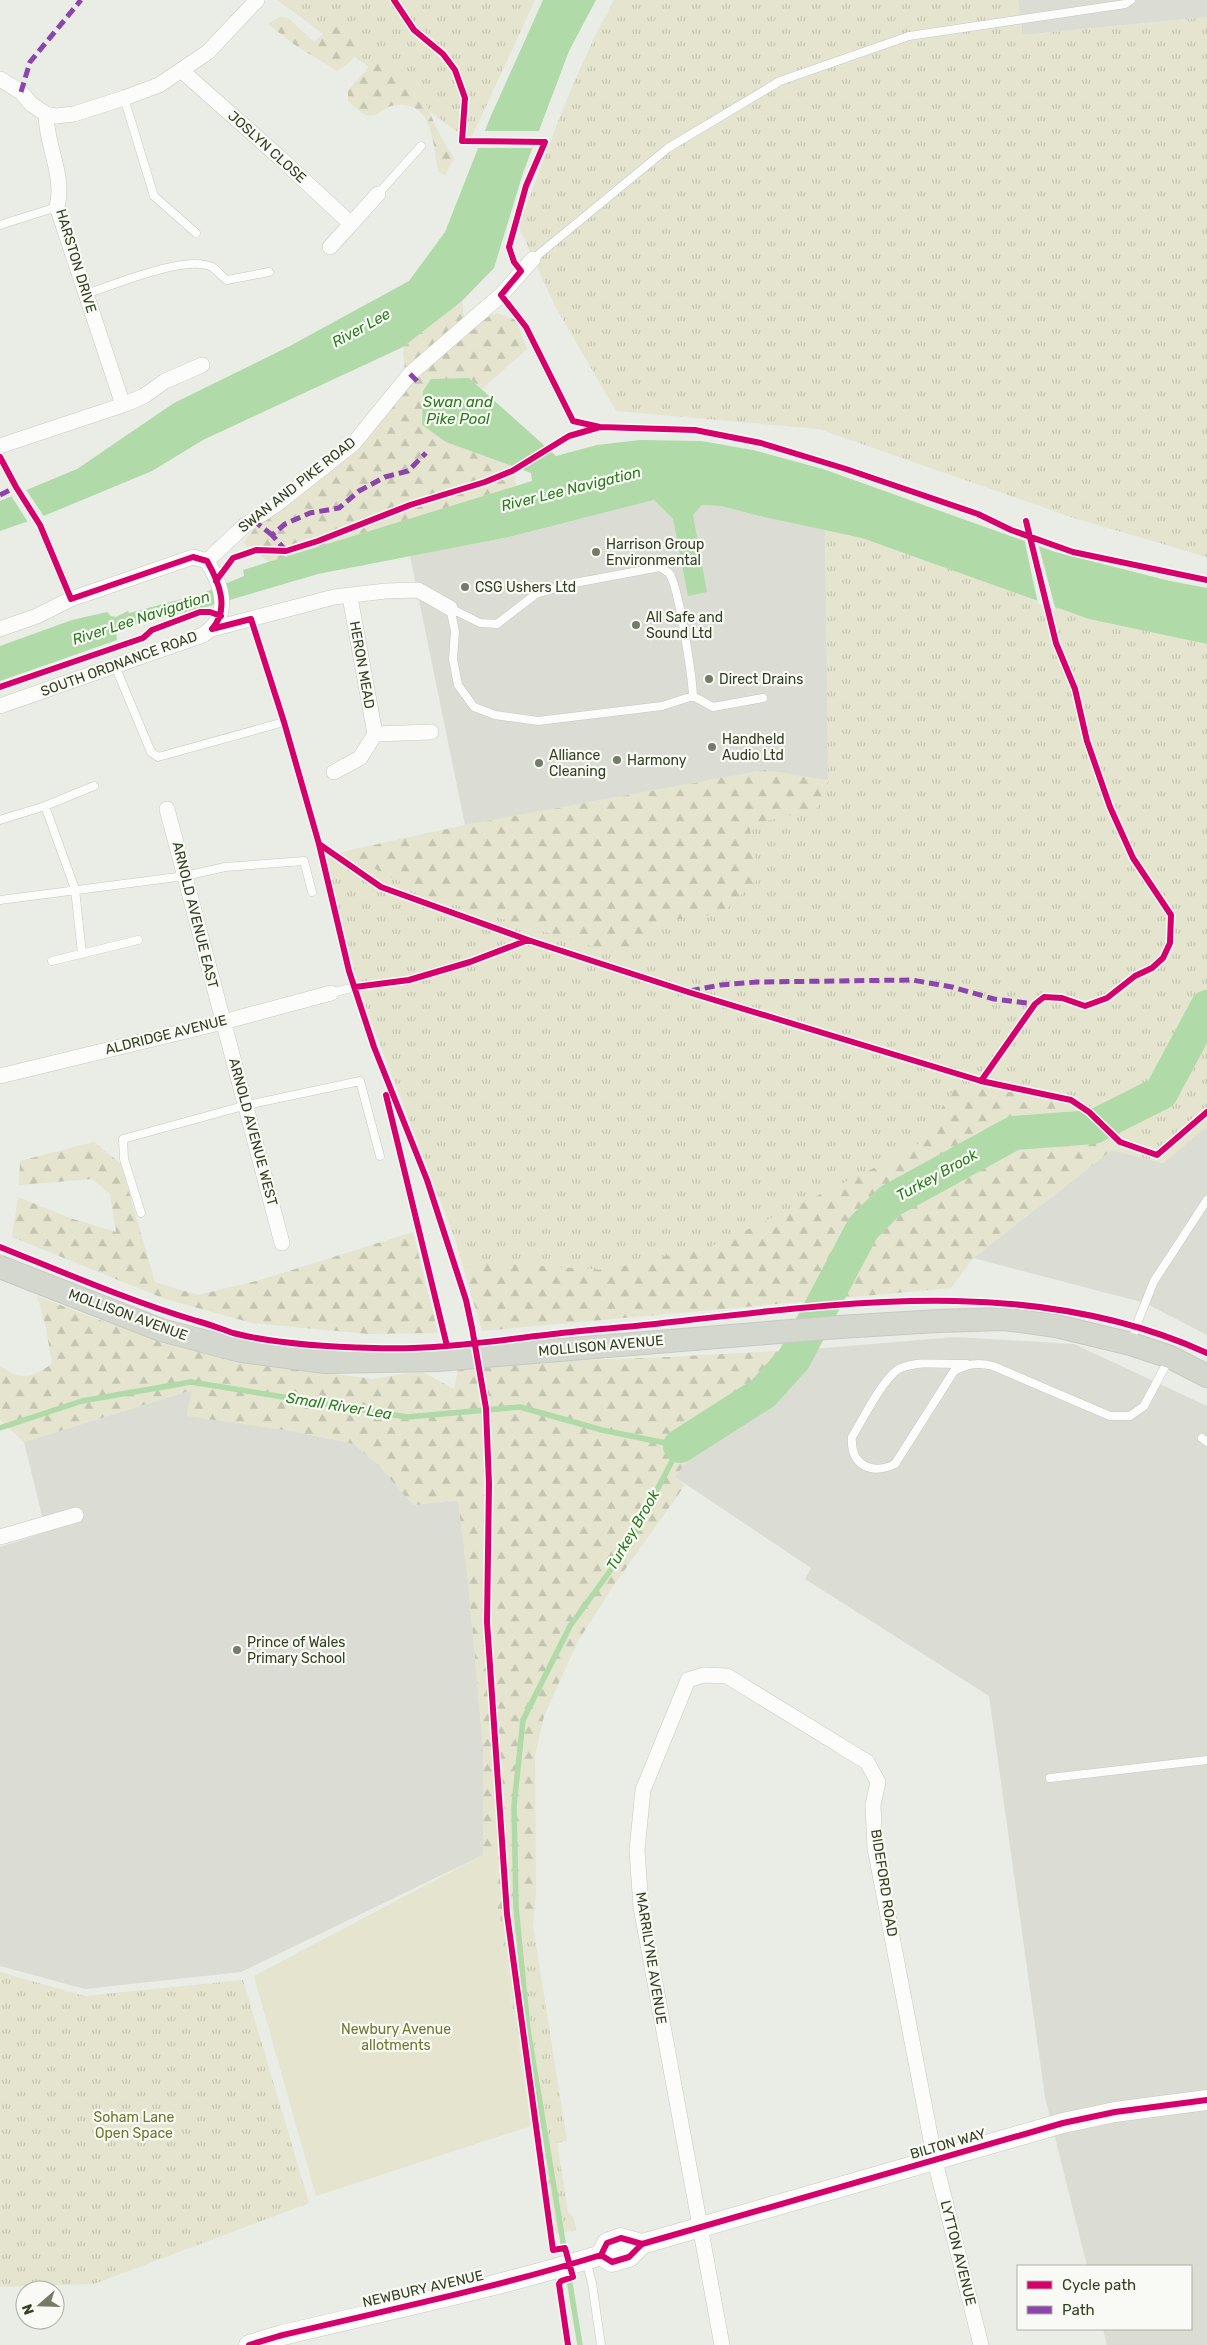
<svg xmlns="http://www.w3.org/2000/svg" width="1207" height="2345" font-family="Rubik,sans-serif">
<defs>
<pattern id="grass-tufts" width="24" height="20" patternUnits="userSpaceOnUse" patternTransform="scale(1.25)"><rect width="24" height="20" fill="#e4e4cf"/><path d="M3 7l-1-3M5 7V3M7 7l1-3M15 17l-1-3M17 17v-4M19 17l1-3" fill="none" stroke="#c4c5b1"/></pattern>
<pattern id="forest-firs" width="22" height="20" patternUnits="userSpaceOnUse" patternTransform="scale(1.25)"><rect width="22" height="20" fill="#e4e4cf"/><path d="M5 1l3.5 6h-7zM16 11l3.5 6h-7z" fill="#c4c5b1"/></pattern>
</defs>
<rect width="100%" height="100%" fill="#eaece6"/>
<path fill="#dbddd4" d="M 1018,0 L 1207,0 L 1207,17 L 1022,35 Z
M 654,500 L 673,519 L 692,515 L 702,505 L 721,506 L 825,530 L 829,781 L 765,770 L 465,825 L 410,556 L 509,537 Z
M 1207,1126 L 1207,1335 L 1145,1303 L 973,1258 L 1112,1150 L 1163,1163 Z
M 955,1337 L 1074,1344 L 1207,1406 L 1207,2345 L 1107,2345 L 1103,2329 L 1191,2329 L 1191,2266 L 1087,2266 L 1045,2097 L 989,1696 L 805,1579 L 811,1568 L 675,1477 L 701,1443 L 768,1400 L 798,1374 L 813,1349 Z
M 192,1390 L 449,1424 L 468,1581 L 483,1747 L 483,1855 L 241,1972 L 85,1989 L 0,1966 L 0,1547 L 46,1532 L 24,1442 Z"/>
<path fill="url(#grass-tufts)" d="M 277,0 L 535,0 L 470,141 Z
M 614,0 L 1018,0 L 1023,35 L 1207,17 L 1207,557 L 1074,518 L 819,429 L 616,411 L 555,306 L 519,227 C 547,150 574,72 614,0 Z
M 825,530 L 863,538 L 1089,619 L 1207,644 L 1207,1126 L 1163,1163 L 1112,1150 L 973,1258 L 479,1321 L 455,1239 L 363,1001 L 324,856 L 465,825 L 765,770 L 828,780 Z
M 497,1908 L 533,1926 L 567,2141 L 557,2143 L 568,2212 L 574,2218 L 576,2230 L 549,2235 Z
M 0,1972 L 84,1996 L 243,1980 L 309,2203 L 94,2284 L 0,2287 Z"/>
<path fill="url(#forest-firs)" d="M 279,17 L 288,18 L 314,42 L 336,23 L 349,31 L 361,47 L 349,63 L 337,71 L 295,45 L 268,24 Z
M 376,59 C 421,74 421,97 440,135 C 444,143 449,150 454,158 L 445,176 L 438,171 C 433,143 433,97 391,106 C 382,108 377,119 366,115 C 360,113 353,105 348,101 L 348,90 Z
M 462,301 L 465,328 L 497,313 L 516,320 L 527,349 L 482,389 L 469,378 L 423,391 L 422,425 L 446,442 L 514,467 L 516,486 L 269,562 L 243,543 L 256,527 L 335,468 L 366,440 L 388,414 L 406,388 L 403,347 Z
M 765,770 L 829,781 L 816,809 L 749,825 L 759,878 L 721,914 L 662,921 L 624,956 L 430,897 L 342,852 L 465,825 Z
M 998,1085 L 1070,1106 L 1112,1150 L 973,1258 L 951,1288 L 482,1331 L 464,1269 L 482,1262 L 605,1270 L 718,1244 L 915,1148 L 956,1086 Z
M 94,1142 L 121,1164 L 155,1282 L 198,1295 L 260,1280 L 413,1232 L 438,1333 L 369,1334 L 252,1323 L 165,1299 L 12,1237 L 18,1197 L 70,1218 L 116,1232 L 110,1194 L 92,1179 L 19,1185 L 20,1161 Z
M 37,1296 L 96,1319 L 202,1350 L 263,1364 L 372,1379 L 421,1371 L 454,1389 L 459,1365 L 668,1357 L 813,1349 L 798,1374 L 768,1400 L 701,1443 L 675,1477 L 685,1485 L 614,1585 L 578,1641 L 544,1716 L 535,1756 L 536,1893 L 533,1926 L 497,1908 L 498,1847 L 483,1855 L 483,1747 L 468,1581 L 458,1501 L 413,1505 L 378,1465 L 353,1444 L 291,1431 L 186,1416 L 192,1390 L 24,1442 L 0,1420 L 0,1366 C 24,1382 29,1378 52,1364 L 46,1328 Z"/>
<path fill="#e4e4cf" d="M 498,1847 L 497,1908 L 531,2126 L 316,2196 L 254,1976 Z"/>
<path fill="#b0daa7" d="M 543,0 L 596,0 L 569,51 L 523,173 L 494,268 L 462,301 L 403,347 L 203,440 L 152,471 L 46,515 L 0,531 L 0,501 L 77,469 L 174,403 L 288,347 L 409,281 L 445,232 L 490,118 Z
M 469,378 L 556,456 L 597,445 L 640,440 L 701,441 L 753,450 L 823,469 L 1055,552 L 1170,581 L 1207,588 L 1207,644 L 1089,619 L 862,538 L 760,516 L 721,506 L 702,505 L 693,515 L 707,592 L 688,596 L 673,519 L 654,500 L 509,537 L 318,574 L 206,607 L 134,625 L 116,633 L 117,640 L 0,681 L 0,646 L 72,620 L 107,612 L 111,616 L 116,617 L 128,611 L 129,613 L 201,594 L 244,576 L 243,570 L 532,481 L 531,473 L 446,442 L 422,425 L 423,391 L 431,379 Z"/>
<path fill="#eaece6" d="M 483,131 L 541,131 L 533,148 L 477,148 Z
M 25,488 L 45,518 L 29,524 L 10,494 Z
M 1024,538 L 1038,543 L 1056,611 L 1038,604 Z"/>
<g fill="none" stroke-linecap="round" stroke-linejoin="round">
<path stroke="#b0daa7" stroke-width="5.5" d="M 0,1428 L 82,1401 L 191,1382 L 407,1417 L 520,1407 L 602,1430 L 680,1446 L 626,1549 L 570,1626 L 523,1720 L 514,1806 L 516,1907 L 528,2030 L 580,2345"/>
<path stroke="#b0daa7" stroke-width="34" d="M 680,1446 L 763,1393 L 794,1359 L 863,1228 L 890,1201 L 1014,1133 L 1093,1127 L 1161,1093 L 1207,1007"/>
<g stroke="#c7c9c3" stroke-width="9">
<path id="lane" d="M 124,98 L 154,196 L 196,233
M 378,194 L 421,146
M 0,225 L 57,207
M 533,259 L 668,148 L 780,81 L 909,36 L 1125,4 L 1131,0
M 86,294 C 113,285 187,254 212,267 C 217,270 222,277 227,280 L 269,272
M 501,295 L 526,327 L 568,411
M 40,525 L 71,599
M 660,567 C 662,569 667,571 669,573 C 679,586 692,677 693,696 L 662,706 L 538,721 L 495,715 L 474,707 L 458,685 L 453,659 L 455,631 L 450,608 L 480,623 L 497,624 L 536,594 L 569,584 Z
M 115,666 L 151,752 L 158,757 L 284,722
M 693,696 L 713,707 L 763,698
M 45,806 L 75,889 L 82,954
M 0,820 L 45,806 L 94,786
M 0,900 L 185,876 L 225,867 L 304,861 L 312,892
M 52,961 L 138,940
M 331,993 L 355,987
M 141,1213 L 124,1159 L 123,1139 L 247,1105 L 360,1081 L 380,1156
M 1132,1342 L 1136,1326 L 1154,1281 L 1207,1200
M 967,1364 C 946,1365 921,1360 901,1368 C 885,1374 862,1421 852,1437 C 850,1466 872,1475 895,1464 L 954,1371 C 968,1364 978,1362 993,1366 L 1110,1416 L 1130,1416 L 1144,1406 L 1169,1359
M 1202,1438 L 1207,1442
M 1050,1778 L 1207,1760
M 586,2260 L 592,2283 L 601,2345"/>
</g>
<g stroke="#c7c9c3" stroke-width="16">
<path id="street" d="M 182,71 L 278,156 L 351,224 L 378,194
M 0,79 L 21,92 L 31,104 L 46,114 L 56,116 L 74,114 L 124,98 L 159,85 L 208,52 L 257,0
M 46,114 C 46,146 65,175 57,207 L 123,405
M 330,247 L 351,224
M 0,446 L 123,405 L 144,396 L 165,381 L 202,365
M 207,561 L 244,526 L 277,504 L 354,443 L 410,374 L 501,295 L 533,259
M 350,597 L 375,734
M 0,629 L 37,616 L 71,599 L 193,557 L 207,561 C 223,587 232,615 203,635 L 0,706
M 212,629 L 334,597 L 386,591 L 418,590 L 450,608
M 334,772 L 360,758 L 375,734 L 431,732
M 167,809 L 282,1243
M 0,1076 L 223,1022 L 331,993
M 0,1537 L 76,1515
M 722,2345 L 641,1907 L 637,1850 L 643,1790 L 688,1680 L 704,1675 L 727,1676 L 867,1762 L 878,1782 L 873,1805 L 875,1848 L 935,2161 L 981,2345"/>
</g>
<g stroke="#c7c9c2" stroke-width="21">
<path id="secondary" d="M 601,2255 L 612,2262 L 629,2257 L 642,2244 L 1063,2123 L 1115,2112 L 1207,2100
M 249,2345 L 279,2336 C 387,2310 495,2288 601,2255 L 607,2243 L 621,2238 L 642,2244"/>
</g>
<g stroke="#c7cac2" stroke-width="24">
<path id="primary" d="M 0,1267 L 161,1330 L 241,1351 L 325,1362 L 438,1360 L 839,1327 L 938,1321 L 1005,1319 L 1056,1326 L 1131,1344 L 1170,1357 L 1207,1376"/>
</g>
<use href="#lane" stroke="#fcfcfb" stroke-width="8"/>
<use href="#street" stroke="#fcfcfb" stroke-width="15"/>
<use href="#secondary" stroke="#fcfcfb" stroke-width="20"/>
<use href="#primary" stroke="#d3d7ce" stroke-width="22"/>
<path stroke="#8e44ad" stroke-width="5" stroke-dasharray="10 5" stroke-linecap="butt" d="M 21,92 L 30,62 L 81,0
M 410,374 L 419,383
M 0,495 L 16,487
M 253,520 L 272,535
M 286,551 L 272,535 L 285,524 L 310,513 L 339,508 L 359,491 L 385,477 L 408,471 L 426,453
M 690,991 L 720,985 L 757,982 L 912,980 L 952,987 L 994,999 L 1035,1004"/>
<g stroke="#f9faf5" stroke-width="9">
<path id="cycleway" d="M 394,0 L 414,30 L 443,54 L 455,70 L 465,98 L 462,141 L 545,142 L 526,186 L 509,247 L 514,262 L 521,271 L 501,295 L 526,327 L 573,421
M 573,421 L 600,427 L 695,430 L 761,443 L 846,469 L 978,514 L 1011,530 L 1073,552 L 1207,580
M 0,457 L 16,487 L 40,525 L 71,599 L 193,557 L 207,561 C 219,582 230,609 212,629
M 216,581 L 233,558 L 256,550 L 286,551 L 318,541 L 410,505 L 485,482 L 512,471 L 569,436 L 600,427
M 212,629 L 251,619 L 284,722 L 319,844 L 349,971 L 374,1047 L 427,1180 L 466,1300 L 472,1328 L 486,1408 L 489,1484 L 487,1622 L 507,1914 L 553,2250 L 565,2248 L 573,2277 L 561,2281 L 559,2284 L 568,2345
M 0,687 L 143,638 L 152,630 L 200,612 L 210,612 L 221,616
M 319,844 L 381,887 L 528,940
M 355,987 L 409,980 L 470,962 L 528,940 L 688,992 L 981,1081 L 1071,1100 L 1089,1112 L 1120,1142 L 1157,1155 L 1207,1112
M 981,1081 L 1035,1004 L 1044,997 L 1062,998 L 1085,1006 L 1107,998 L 1135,976 L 1152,968 L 1163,958 L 1170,943 L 1171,915 L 1133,858 L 1110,807 L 1087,741 L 1075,689 L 1056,643 L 1026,521
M 386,1095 L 447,1346
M 0,1247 C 65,1273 130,1301 197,1321 C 209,1324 221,1329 233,1333 C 272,1343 333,1347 374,1348 C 434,1350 493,1341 553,1334 C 598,1329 643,1326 689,1320 C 863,1300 1042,1278 1207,1353
M 601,2255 L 612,2262 L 629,2257 L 642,2244 L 1063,2123 L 1115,2112 L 1207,2100
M 249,2345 L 279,2336 C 387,2310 495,2288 601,2255 L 607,2243 L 621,2238 L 642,2244"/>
</g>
<use href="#cycleway" stroke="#d6006c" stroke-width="6"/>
</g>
<g fill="#747c67" stroke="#f9faf5" stroke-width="2">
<circle cx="596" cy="552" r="5"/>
<circle cx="465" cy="587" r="5"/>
<circle cx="636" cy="625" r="5"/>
<circle cx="709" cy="679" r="5"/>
<circle cx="712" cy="747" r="5"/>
<circle cx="617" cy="760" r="5"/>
<circle cx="539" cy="763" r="5"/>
<circle cx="237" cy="1650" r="5"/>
</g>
<g text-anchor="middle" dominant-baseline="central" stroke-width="4.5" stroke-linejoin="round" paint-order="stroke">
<g font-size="14" fill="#344023" stroke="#f9faf5">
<text transform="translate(267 147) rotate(42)">JOSLYN CLOSE</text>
<text transform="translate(76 261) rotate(73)">HARSTON DRIVE</text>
<text transform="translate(297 485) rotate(-38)">SWAN AND PIKE ROAD</text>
<text transform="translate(119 664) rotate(-20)">SOUTH ORDNANCE ROAD</text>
<text transform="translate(362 665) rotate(80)">HERON MEAD</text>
<text transform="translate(195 915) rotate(76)">ARNOLD AVENUE EAST</text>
<text transform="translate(166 1035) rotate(-14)">ALDRIDGE AVENUE</text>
<text transform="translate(253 1132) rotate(75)">ARNOLD AVENUE WEST</text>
<text transform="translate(128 1315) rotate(20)">MOLLISON AVENUE</text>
<text transform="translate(601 1346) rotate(-5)">MOLLISON AVENUE</text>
<text transform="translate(884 1883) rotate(81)">BIDEFORD ROAD</text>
<text transform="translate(651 1958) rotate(81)">MARRILYNE AVENUE</text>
<text transform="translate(948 2144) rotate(-16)">BILTON WAY</text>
<text transform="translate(958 2253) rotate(76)">LYTTON AVENUE</text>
<text transform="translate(423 2289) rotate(-13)">NEWBURY AVENUE</text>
</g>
<g font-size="14" fill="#344023" stroke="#f9faf5" text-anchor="start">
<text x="606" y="544">Harrison Group<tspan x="606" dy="16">Environmental</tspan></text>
<text x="475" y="587">CSG Ushers Ltd</text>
<text x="646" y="617">All Safe and<tspan x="646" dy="16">Sound Ltd</tspan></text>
<text x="719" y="679">Direct Drains</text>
<text x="722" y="739">Handheld<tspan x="722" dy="16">Audio Ltd</tspan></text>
<text x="549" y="755">Alliance<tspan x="549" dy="16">Cleaning</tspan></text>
<text x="627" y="760">Harmony</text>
<text x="247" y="1642">Prince of Wales<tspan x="247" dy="16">Primary School</tspan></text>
</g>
<g font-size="14" fill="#71772d" stroke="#f9faf5">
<text x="396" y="2029">Newbury Avenue<tspan x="396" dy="16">allotments</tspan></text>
<text x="134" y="2117">Soham Lane<tspan x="134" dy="16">Open Space</tspan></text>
</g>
<g font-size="15" font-style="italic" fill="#2a7d1c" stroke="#f9faf5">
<text transform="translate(361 328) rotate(-29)">River Lee</text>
<text x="458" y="402">Swan and<tspan x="458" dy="17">Pike Pool</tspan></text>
<text transform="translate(571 489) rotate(-14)">River Lee Navigation</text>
<text transform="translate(141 618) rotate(-18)">River Lee Navigation</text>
<text transform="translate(937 1175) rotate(-29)">Turkey Brook</text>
<text transform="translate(339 1406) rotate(9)">Small River Lea</text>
<text transform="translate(633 1530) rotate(-60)">Turkey Brook</text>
</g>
</g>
<rect x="1017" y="2265" width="175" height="65" fill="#f9faf5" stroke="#aab0a1"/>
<rect x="1027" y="2281" width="25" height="8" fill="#d6006c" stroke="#aab0a1"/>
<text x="1062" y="2290" font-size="15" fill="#344023">Cycle path</text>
<rect x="1027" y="2306" width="25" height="8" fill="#8e44ad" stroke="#aab0a1"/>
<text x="1062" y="2315" font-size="15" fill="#344023">Path</text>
<g transform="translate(40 2305) rotate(250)"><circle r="24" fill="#f9faf5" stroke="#aab0a1"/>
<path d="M0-4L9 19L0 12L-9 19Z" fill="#747c67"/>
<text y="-8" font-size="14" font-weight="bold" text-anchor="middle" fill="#344023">N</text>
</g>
</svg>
